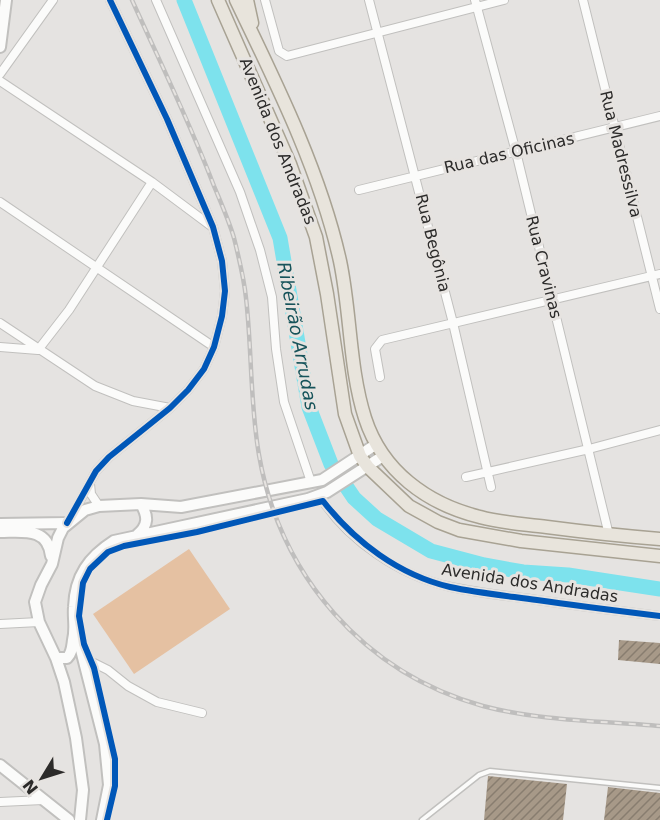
<svg xmlns="http://www.w3.org/2000/svg" width="660" height="820" font-family="'DejaVu Sans',sans-serif">
<defs>
<pattern id="building-hatch" width="6" height="6" patternUnits="userSpaceOnUse" patternTransform="scale(1.5)"><rect width="6" height="6" fill="#a79988"/><path d="M-1 1l2-2M0 6l6-6M5 7l2-2" fill="none" stroke="#887d6f"/></pattern>
</defs>
<rect width="100%" height="100%" fill="#e5e3e1"/>
<path fill="#e5c1a2" d="M 189,549 L 230,609 L 134,674 L 93,614 Z"/>
<g fill="none" stroke-linecap="round" stroke-linejoin="round">
<path stroke="#7de2ed" stroke-width="15" d="M 184,0 L 280,238 L 309,407 L 331,464 L 354,498 L 377,519 L 431,551 L 484,565 L 523,572 L 568,575 L 660,589"/>
</g>
<path fill="url(#building-hatch)" d="M 619,640 L 660,643 L 660,664 L 618,660 Z
M 488,776 L 567,784 L 563,820 L 484,820 Z
M 608,787 L 660,793 L 660,820 L 604,820 Z"/>
<g fill="none" stroke-linecap="round" stroke-linejoin="round">
<g stroke="#c1c0be" stroke-width="7">
<path id="lane" d="M 422,820 L 479,775 L 490,771 L 660,788"/>
</g>
<g stroke="#c1c0be" stroke-width="10">
<path id="street" d="M 156,0 L 240,192 L 260,250 L 272,297 L 276,349 L 284,402 L 311,482
M 265,0 L 279,51 L 287,56 L 504,0
M 369,0 L 453,323 L 491,487
M 475,0 L 516,152 L 609,535
M 583,0 L 660,309
M 0,74 L 53,0
M 0,81 L 152,182 L 211,226
M 359,190 L 660,116
M 0,202 L 214,347
M 0,323 L 95,386 L 133,401 L 170,408
M 0,347 L 38,350 L 69,310 L 152,182
M 380,377 L 375,349 L 382,340 L 660,274
M 466,477 L 589,449 L 660,430
M 90,484 L 91,494 L 99,506
M 319,495 C 347,540 400,576 451,587 C 479,593 509,596 537,600 C 578,606 619,611 660,616
M 68,523 L 96,471 L 109,457 L 170,408 L 188,390 L 204,369 L 214,347 L 222,316 L 225,291 L 222,261 L 213,227 L 167,119 L 110,0
M 0,624 L 39,622
M 84,658 L 108,670 L 128,686 L 157,702 L 202,713
M 0,802 L 43,800"/>
</g>
<g stroke="#c1c0be" stroke-width="14">
<path id="secondary" d="M 0,47 L 6,0
M 0,524 L 67,523
M 0,532 C 23,532 48,527 51,556
M 137,535 C 149,525 148,516 141,504
M 76,630 L 105,744 L 109,785 L 102,820
M 56,658 L 67,658 C 72,653 72,647 73,640 C 76,628 73,619 74,607 C 75,576 89,557 114,541 L 308,499 L 327,492 L 383,456
M 0,765 L 69,820
M 80,820 L 83,790 L 76,738 L 64,682 L 56,658 L 39,622 L 35,602 L 41,585 L 52,564 L 58,538 L 63,528 L 85,510 L 99,506 L 141,504 L 181,507 L 322,480 L 375,445"/>
</g>
<g stroke="#a8a293" stroke-width="15">
<path id="primary" d="M 218,0 L 290,164 L 316,237 L 327,294 L 345,414 L 360,456 L 368,467 L 409,506 L 438,522 L 459,530 L 521,541 L 660,556
M 236,0 C 276,83 320,171 340,261 C 351,313 349,368 365,418 C 382,471 427,504 480,517 C 501,523 525,524 547,527 C 585,532 622,536 660,539
M 247,0 L 252,23"/>
</g>
<use href="#lane" stroke="#fbfbfa" stroke-width="4"/>
<use href="#street" stroke="#fbfbfa" stroke-width="8"/>
<use href="#secondary" stroke="#fbfbfa" stroke-width="10"/>
<use href="#primary" stroke="#e8e4dc" stroke-width="12"/>
<g stroke="#bfbebd" stroke-width="4.5">
<path id="rail" d="M 132,0 C 160,62 190,123 214,186 C 221,203 229,221 234,238 C 239,258 244,278 246,298 C 252,350 250,404 259,455 C 280,576 364,673 483,706 C 539,721 603,721 660,726"/>
</g>
<use href="#rail" stroke="#e6e3e0" stroke-width="2" stroke-dasharray="7" stroke-linecap="butt"/>
<g stroke="#e6e3e0" stroke-width="10">
<path id="cycleway" d="M 67,523 L 96,471 L 109,457 L 170,408 L 188,390 L 204,369 L 214,347 L 222,316 L 225,291 L 222,261 L 213,227 L 167,119 L 110,0
M 107,820 L 115,786 L 115,759 L 94,668 L 84,644 L 79,616 L 83,583 L 90,569 L 108,552 L 124,546 L 197,532 L 323,501 C 355,542 399,575 450,587 C 478,593 508,596 537,600 C 578,606 619,611 660,616"/>
</g>
<use href="#cycleway" stroke="#0057b8" stroke-width="6"/>
</g>
<g text-anchor="middle" dominant-baseline="central" stroke-width="6" stroke-linejoin="round" paint-order="stroke">
<g font-size="16" fill="#2c2b2a" stroke="#e6e3e0">
<text transform="translate(278 141) rotate(68)">Avenida dos Andradas</text>
<text transform="translate(509 153) rotate(-13)">Rua das Oficinas</text>
<text transform="translate(621 154) rotate(76)">Rua Madressilva</text>
<text transform="translate(433 243) rotate(76)">Rua Begônia</text>
<text transform="translate(544 267) rotate(76)">Rua Cravinas</text>
<text transform="translate(530 583) rotate(9)">Avenida dos Andradas</text>
</g>
<g font-size="18" font-style="italic" fill="#16535a" stroke="#e6e3e0">
<text transform="translate(298 336) rotate(79)">Ribeirão Arrudas</text>
</g>
</g>
<g transform="translate(42 778) rotate(232)" stroke="#e6e3e0" stroke-width="4.5" paint-order="stroke">
<path d="M0-4.5L10 22L0 15L-10 22Z" fill="#2c2b2a"/>
<text y="-9" font-size="16" font-weight="bold" text-anchor="middle" fill="#2c2b2a">N</text>
</g>
</svg>
